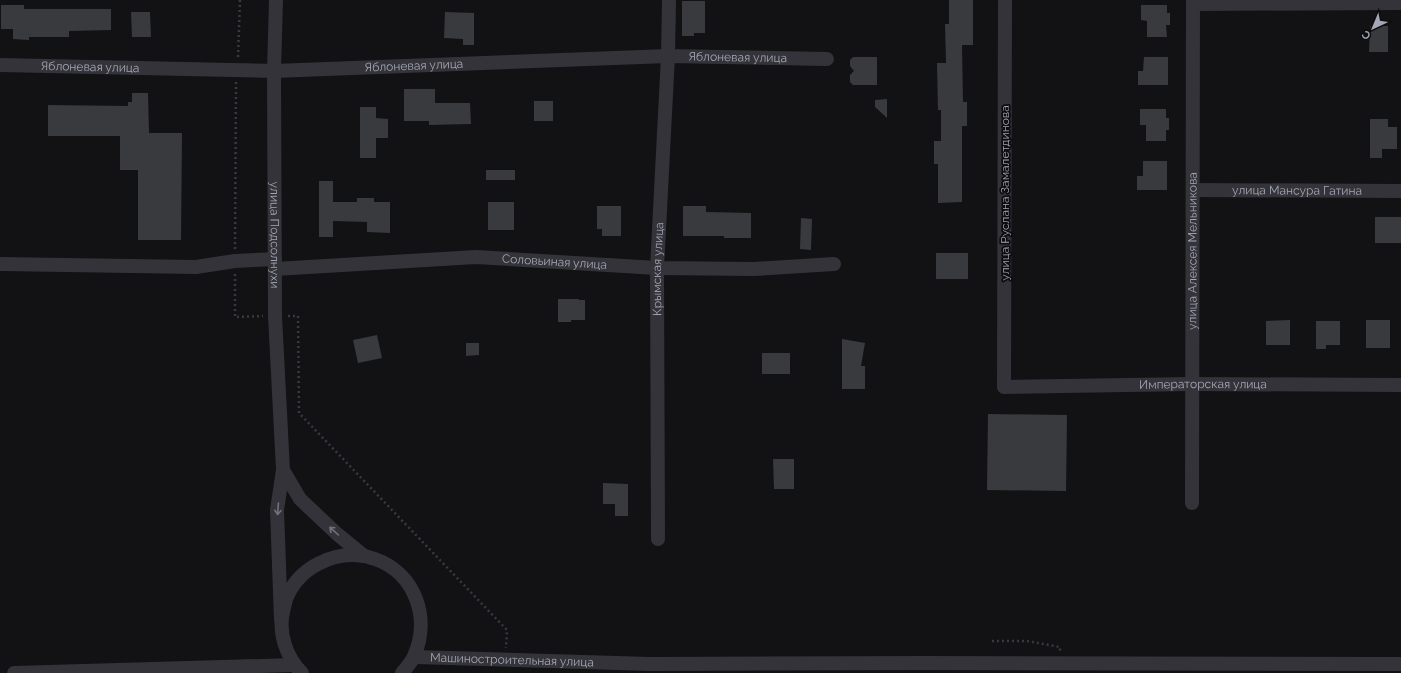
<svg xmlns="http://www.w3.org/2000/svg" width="1401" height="673" font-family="Raleway,sans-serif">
<rect width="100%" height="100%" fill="#121214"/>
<path fill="#393a3e" d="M 949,0 L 973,0 L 973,45 L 962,45 L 963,102 L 967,102 L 967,126 L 962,126 L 962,202 L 938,203 L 938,164 L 934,164 L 934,141 L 941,141 L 941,110 L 938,110 L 937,63 L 946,63 L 945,24 L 949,24 Z
M 682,1 L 705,1 L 705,33 L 694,33 L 694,36 L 682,36 Z
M 1,5 L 24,5 L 24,9 L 111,9 L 111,30 L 69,31 L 69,37 L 29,37 L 29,40 L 13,39 L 13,29 L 1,29 Z
M 1141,5 L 1167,5 L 1167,13 L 1170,13 L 1170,25 L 1166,25 L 1167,37 L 1147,37 L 1147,21 L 1141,20 Z
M 131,12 L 150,12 L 151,37 L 132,37 Z
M 445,12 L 474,13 L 474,45 L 463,45 L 463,39 L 444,38 Z
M 1370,26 L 1388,26 L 1388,52 L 1369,52 Z
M 853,57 L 877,57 L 877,85 L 853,85 L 850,82 L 850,75 L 854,71 L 850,66 L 850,60 Z
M 1144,57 L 1168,57 L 1168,85 L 1138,85 L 1138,71 L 1143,71 Z
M 404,89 L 435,89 L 435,103 L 470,103 L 471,124 L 429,125 L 429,121 L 404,121 Z
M 132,93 L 148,93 L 149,133 L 182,133 L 181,240 L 138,240 L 138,170 L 120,170 L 120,136 L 48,136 L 48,105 L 128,106 L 128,102 L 132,102 Z
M 887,99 L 887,118 L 875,107 L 875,100 Z
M 534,101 L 553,101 L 553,121 L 534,121 Z
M 360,107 L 376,107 L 376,118 L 388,119 L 388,138 L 376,138 L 376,158 L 360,158 Z
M 1140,109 L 1166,109 L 1166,118 L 1169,118 L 1169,130 L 1166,130 L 1166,141 L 1146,141 L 1146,125 L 1140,125 Z
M 1370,119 L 1388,119 L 1388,127 L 1397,127 L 1397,149 L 1382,149 L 1382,158 L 1370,158 Z
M 1143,161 L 1167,161 L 1167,190 L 1137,190 L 1137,176 L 1143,176 Z
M 486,170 L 515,170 L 515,180 L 486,180 Z
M 319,181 L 333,181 L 333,202 L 357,202 L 357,198 L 374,198 L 374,202 L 390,202 L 390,233 L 367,232 L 367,222 L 333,221 L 333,237 L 319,237 Z
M 488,202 L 514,202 L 514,230 L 488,230 Z
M 597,206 L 621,206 L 621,236 L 602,236 L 602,229 L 597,229 Z
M 683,206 L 706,206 L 706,212 L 751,213 L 751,238 L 724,238 L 724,236 L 683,236 Z
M 1375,217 L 1401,217 L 1401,243 L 1375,243 Z
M 801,218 L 812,219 L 811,250 L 800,249 Z
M 936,253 L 968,253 L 968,279 L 936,279 Z
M 558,299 L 579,299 L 579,300 L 585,300 L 585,320 L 571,320 L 571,322 L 558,322 Z
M 1290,320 L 1290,345 L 1266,345 L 1266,321 Z
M 1366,320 L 1390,320 L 1390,348 L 1366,348 Z
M 1316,321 L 1340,321 L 1340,345 L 1326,345 L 1326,349 L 1316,349 Z
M 377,335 L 382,358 L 358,363 L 353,340 Z
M 842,339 L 865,343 L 861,366 L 865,366 L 865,389 L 842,389 Z
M 466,343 L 479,343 L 479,355 L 466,356 Z
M 762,353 L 790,353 L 790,374 L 762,374 Z
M 988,414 L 1067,415 L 1066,491 L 987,490 Z
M 773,459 L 794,459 L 794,489 L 774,489 Z
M 603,483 L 628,484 L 628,516 L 615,516 L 615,504 L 603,504 Z"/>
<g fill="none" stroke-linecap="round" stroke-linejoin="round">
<path stroke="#393a40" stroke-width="2.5" stroke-dasharray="2 3" stroke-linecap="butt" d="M 238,57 L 240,0
M 235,249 L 236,82
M 235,274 L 235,317 L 263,316
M 288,316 L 298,316 L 299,413 L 507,630 L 506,648
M 992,641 L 1027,641 L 1060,647 L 1060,651"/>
<g stroke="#333339" stroke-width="14">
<path id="s1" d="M 276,0 L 274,71 L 275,316 L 283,470 L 277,510 L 281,620"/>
<path id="s2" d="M 1005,0 L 1004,387 L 1192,384 L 1401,385"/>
<path d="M 1193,4 L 1401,3"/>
<path id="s3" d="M 0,65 L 274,71 L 668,56 L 827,59"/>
<path id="s4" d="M 1193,190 L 1401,191"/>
<path d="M 0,264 L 196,267 L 235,261 L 275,259"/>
<path id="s5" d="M 275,269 L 476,257 L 657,268 L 754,269 L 834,264"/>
<path d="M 283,470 L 300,499 L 336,533 L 364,556"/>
<path id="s6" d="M 1192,503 L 1193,0"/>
<path id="s7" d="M 658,539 L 657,268 L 668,56 L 669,0"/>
<path id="s8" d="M 414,657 L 650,664 L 924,663 L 1401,664"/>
<path d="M 14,673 L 294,665"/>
<path d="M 302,673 C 287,658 278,634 283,612 C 284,608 285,602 287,597 C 299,568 333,551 363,556 C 367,556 371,558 375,559 C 415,573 431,618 414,656 C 412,662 406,668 402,673"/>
</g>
</g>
<defs><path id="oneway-shaft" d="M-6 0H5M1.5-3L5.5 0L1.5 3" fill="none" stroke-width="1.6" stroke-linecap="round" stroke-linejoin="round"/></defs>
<g stroke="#71727d">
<use href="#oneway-shaft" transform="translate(278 509) rotate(94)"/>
<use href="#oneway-shaft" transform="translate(334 531) rotate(-138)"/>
</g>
<g text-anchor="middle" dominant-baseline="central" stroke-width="3.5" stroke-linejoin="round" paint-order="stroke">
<g font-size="12" fill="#a3a6b4" stroke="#0d0d0f">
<text stroke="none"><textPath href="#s3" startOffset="738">Яблоневая улица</textPath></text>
<text stroke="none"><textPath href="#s3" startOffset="414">Яблоневая улица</textPath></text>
<text stroke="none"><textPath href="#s3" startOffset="90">Яблоневая улица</textPath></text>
<text stroke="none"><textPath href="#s4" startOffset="104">улица Мансура Гатина</textPath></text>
<text transform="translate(1005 193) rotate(-90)">улица Руслана Замалетдинова</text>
<text stroke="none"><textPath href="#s1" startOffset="235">улица Подсолнухи</textPath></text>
<text stroke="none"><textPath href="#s6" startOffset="252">улица Алексея Мельникова</textPath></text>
<text stroke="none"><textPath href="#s5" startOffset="280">Соловьиная улица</textPath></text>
<text stroke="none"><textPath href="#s7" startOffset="270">Крымская улица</textPath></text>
<text stroke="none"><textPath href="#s2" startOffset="586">Императорская улица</textPath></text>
<text stroke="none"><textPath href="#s8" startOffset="98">Машиностроительная улица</textPath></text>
</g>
</g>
<g transform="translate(1373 28) rotate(224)" stroke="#0d0d0f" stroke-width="3" paint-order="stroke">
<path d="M0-3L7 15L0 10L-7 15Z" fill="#a3a6b4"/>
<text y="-6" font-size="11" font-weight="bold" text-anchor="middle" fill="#a3a6b4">С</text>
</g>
</svg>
